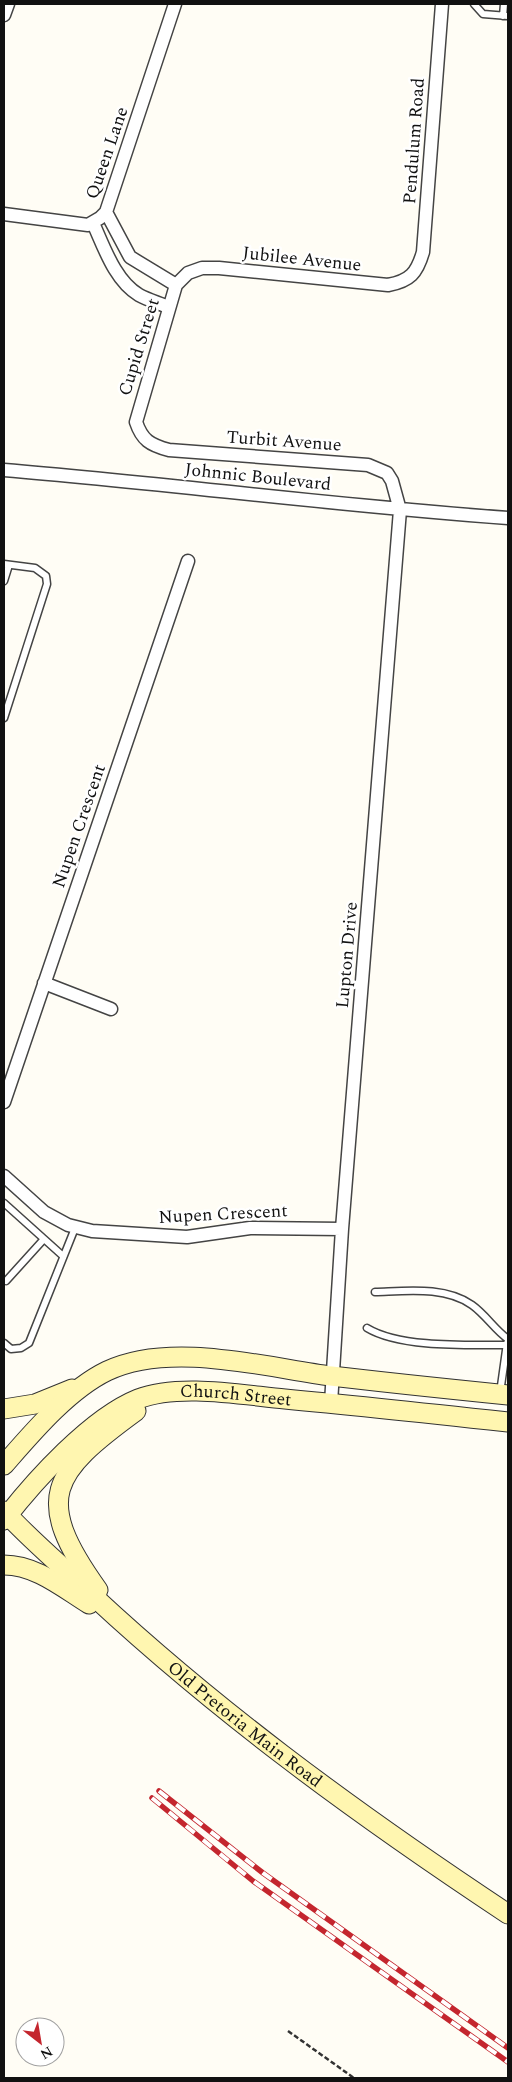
<svg xmlns="http://www.w3.org/2000/svg" width="512" height="2082" font-family="Spectral,serif">
<rect width="100%" height="100%" fill="#fffdf5"/>
<g fill="none" stroke-linecap="round" stroke-linejoin="round">
<g stroke="#444" stroke-width="9">
<path id="service" d="M 474,4 L 483,14 L 508,16
M 503,16 L 504,4
M 4,564 L 35,568 L 46,576 L 47,584 L 4,718
M 4,581 L 9,565
M 4,1203 L 63,1256
M 6,1281 L 44,1239
M 375,1292 C 407,1291 445,1286 472,1305 C 486,1315 495,1330 508,1339
M 367,1328 C 400,1348 468,1345 507,1345
M 4,1343 L 11,1349 L 21,1348 L 29,1343 L 75,1228
M 500,1393 L 507,1343"/>
</g>
<g stroke="#444" stroke-width="15">
<path id="minor" d="M 4,15 L 8,4
M 106,212 L 130,257 L 176,285
M 4,214 L 88,225 L 100,218 L 106,212 L 175,4
M 93,223 C 104,247 115,281 139,295 C 148,300 159,303 168,307
M 4,470 C 172,484 340,506 508,518
M 44,983 L 111,1009
M 4,1102 L 188,561
M 4,1176 L 44,1212 L 68,1225 L 92,1231 L 187,1237 L 250,1228 L 342,1229
M 331,1403 L 342,1229 L 400,510 L 392,481 L 387,473 L 368,465 L 169,450 C 150,445 142,440 136,422 L 176,285 L 188,273 L 202,268 L 219,268 L 388,285 C 410,281 417,273 423,252 L 442,4"/>
</g>
<g stroke="#333" stroke-width="21">
<g id="secondary">
<path d="M 4,1409 L 35,1404 L 72,1389"/>
<path d="M 4,1465 C 32,1433 68,1390 107,1371 C 170,1341 264,1367 331,1376 C 390,1383 449,1389 508,1395"/>
<path id="s1" d="M 4,1511 C 25,1534 49,1555 72,1576 C 206,1704 354,1812 508,1914"/>
<path id="s2" d="M 4,1520 C 35,1480 91,1418 138,1399 C 179,1383 242,1395 285,1399 C 360,1406 434,1414 508,1422"/>
<path d="M 4,1565 C 36,1565 63,1588 89,1604"/>
<path d="M 98,1590 C 32,1498 51,1473 136,1411"/>
</g>
</g>
<path stroke="#333" stroke-width="2.5" stroke-dasharray="5 2.5" stroke-linecap="butt" d="M 288,2031 L 354,2078"/>
<use href="#service" stroke="#fff" stroke-width="6"/>
<use href="#minor" stroke="#fff" stroke-width="12"/>
<use href="#secondary" stroke="#fff6b0" stroke-width="19"/>
<g stroke="#c4262e" stroke-width="5.5">
<path id="rail" d="M 159,1791 L 263,1873 L 508,2048
M 152,1798 L 253,1881 L 508,2062"/>
</g>
<use href="#rail" stroke="#fff" stroke-width="4" stroke-dasharray="11" stroke-linecap="butt"/>
</g>
<g text-anchor="middle" dominant-baseline="central" stroke-width="5" stroke-linejoin="round" paint-order="stroke">
<g font-size="18" fill="#111" stroke="#fff">
<text transform="translate(414 141) rotate(-86)">Pendulum Road</text>
<text transform="translate(107 153) rotate(-71)">Queen Lane</text>
<text transform="translate(302 259) rotate(6)">Jubilee Avenue</text>
<text transform="translate(139 347) rotate(-73)">Cupid Street</text>
<text transform="translate(284 441) rotate(4)">Turbit Avenue</text>
<text transform="translate(258 477) rotate(6)">Johnnic Boulevard</text>
<text transform="translate(79 826) rotate(-71)">Nupen Crescent</text>
<text transform="translate(347 955) rotate(-85)">Lupton Drive</text>
<text transform="translate(223 1214) rotate(-3)">Nupen Crescent</text>
<text stroke="none"><textPath href="#s2" startOffset="281">Church Street</textPath></text>
<text stroke="none"><textPath href="#s1" startOffset="322">Old Pretoria Main Road</textPath></text>
</g>
</g>
<rect width="512" height="2082" fill="none" stroke="#111111" stroke-width="10"/>
<g transform="translate(40 2042) rotate(149)"><circle r="24" fill="#ffffff" stroke="#a0a0a0"/>
<path d="M0-4L9 19L0 12L-9 19Z" fill="#c4262e"/>
<text y="-8" font-size="14" font-weight="bold" text-anchor="middle" fill="#111111">N</text>
</g>
</svg>
